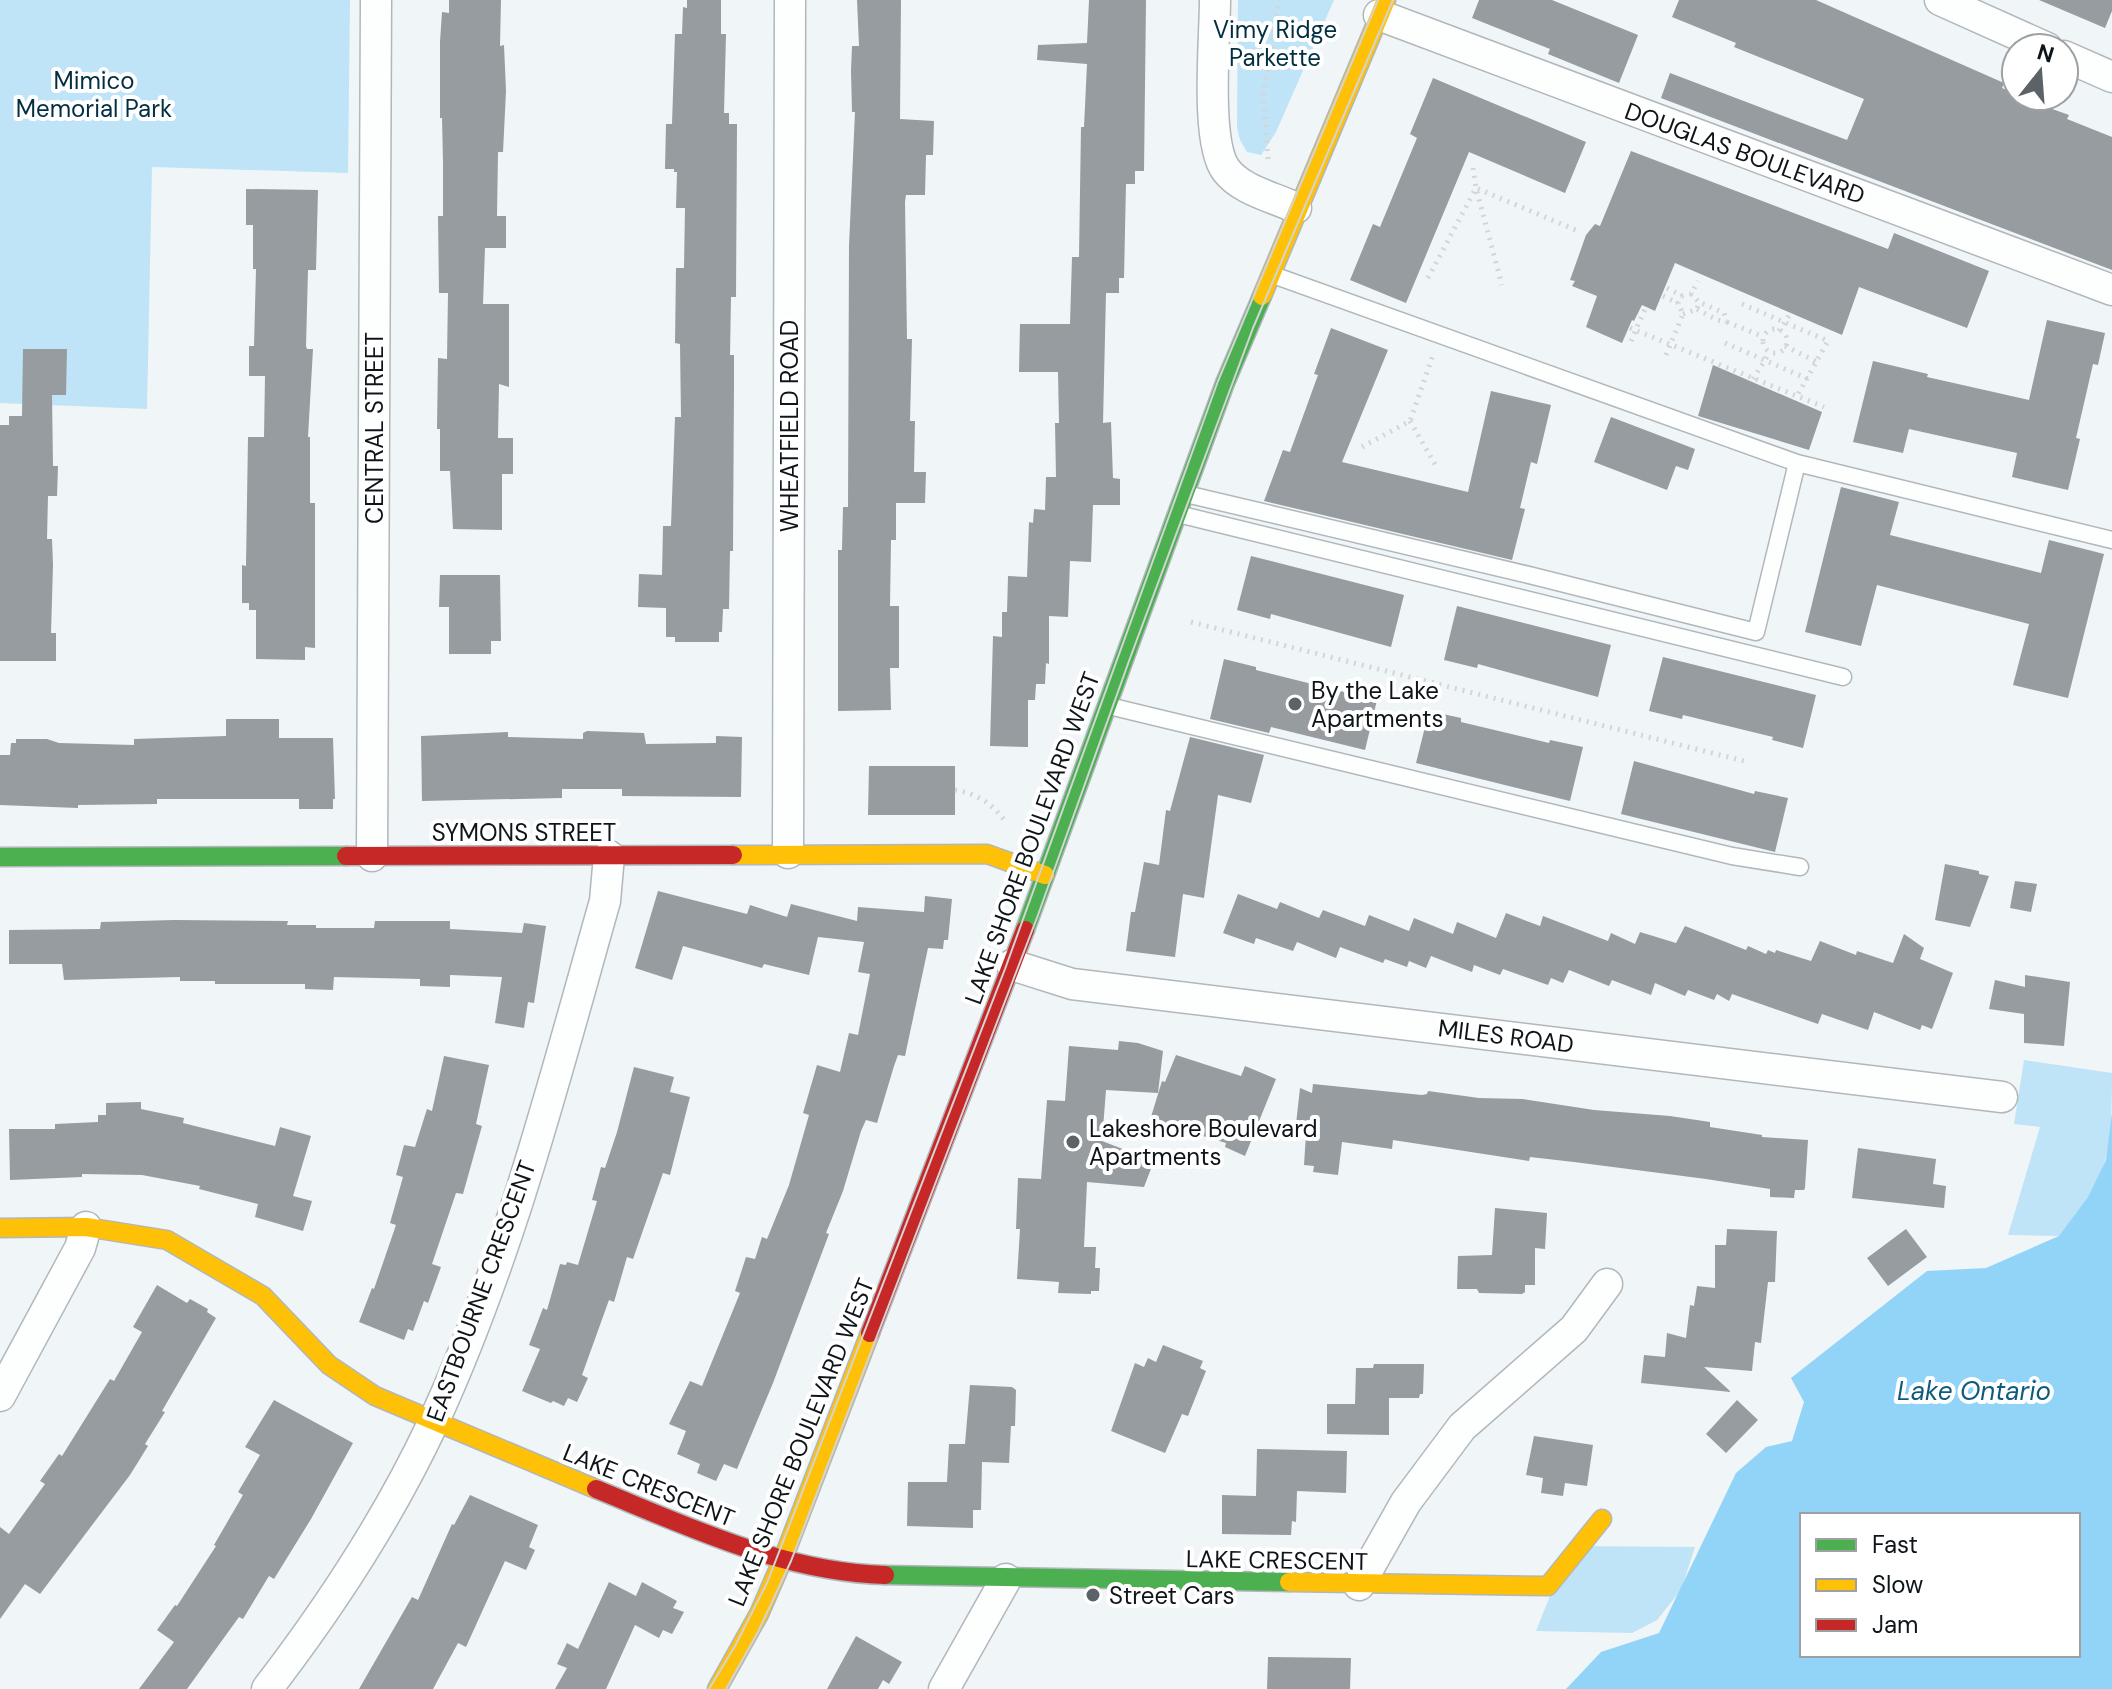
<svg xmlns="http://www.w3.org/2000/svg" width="2112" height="1689" font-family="'DM Sans',sans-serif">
<rect width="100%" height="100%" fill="#f0f5f8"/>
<path fill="#bfe3f7" d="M 0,0 L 350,0 L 348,173 L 152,167 L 147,409 L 0,403 Z
M 1238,0 L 1334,0 L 1276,132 L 1261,155 L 1247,152 L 1240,140 L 1237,128 Z
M 2024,1060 L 2112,1073 C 2112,1097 2112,1139 2105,1161 C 2096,1189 2078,1214 2059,1236 L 2008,1235 L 2040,1127 L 2014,1124 Z
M 1570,1546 L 1695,1547 L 1681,1590 L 1657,1620 L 1632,1633 L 1536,1631 Z"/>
<path fill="#91d4f8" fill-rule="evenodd" d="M 2112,1112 L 2112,1689 L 1566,1689 L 1601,1652 L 1659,1633 L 1736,1473 L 1766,1447 L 1792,1441 L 1804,1402 L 1791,1378 L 1927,1271 L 1986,1268 L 2059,1236 L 2088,1197 L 2106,1160 ZM 1802,1515 L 2078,1515 L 2078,1655 L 1802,1655 Z"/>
<path fill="#969ca0" d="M 449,0 L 501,0 L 500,46 L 504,45 L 506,91 L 503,152 L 498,152 L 497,216 L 506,216 L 506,248 L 485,248 L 483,304 L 509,304 L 509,387 L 499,384 L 498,438 L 513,438 L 513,474 L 502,474 L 502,530 L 453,529 L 450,471 L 440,471 L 440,429 L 437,429 L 438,358 L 447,359 L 448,293 L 439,293 L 438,216 L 443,216 L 443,162 L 442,118 L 440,118 L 440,42 L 442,12 L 449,13 Z
M 687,0 L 721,0 L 721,34 L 726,34 L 724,113 L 729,113 L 729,124 L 737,124 L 736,297 L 731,297 L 730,355 L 734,355 L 734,385 L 733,551 L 730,551 L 729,609 L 723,609 L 722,632 L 719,632 L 719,642 L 675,642 L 675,637 L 666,637 L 666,608 L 638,607 L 639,574 L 662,575 L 663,526 L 671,526 L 675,417 L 681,417 L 680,344 L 675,343 L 676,268 L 684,268 L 685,208 L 676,208 L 677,172 L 674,172 L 674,169 L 665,169 L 666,124 L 672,124 L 675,34 L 682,34 L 683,7 L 687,8 Z
M 857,0 L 901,0 L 900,119 L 934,121 L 933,155 L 926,155 L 925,195 L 906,195 L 905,202 L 907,339 L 912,339 L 910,421 L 915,421 L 914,472 L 926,472 L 925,503 L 896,503 L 896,540 L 891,540 L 890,606 L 899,606 L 899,668 L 890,668 L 891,710 L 838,711 L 838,550 L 842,550 L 843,507 L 848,507 L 849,246 L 855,112 L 852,112 L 851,71 L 852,46 L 859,46 Z
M 1089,0 L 1146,0 L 1144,171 L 1135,171 L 1135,184 L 1126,184 L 1124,278 L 1119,278 L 1119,293 L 1106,293 L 1103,423 L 1111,422 L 1113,478 L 1120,479 L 1120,505 L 1093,505 L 1091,562 L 1070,561 L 1068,617 L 1049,616 L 1049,664 L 1046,663 L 1045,684 L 1036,684 L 1035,700 L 1028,700 L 1028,747 L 990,746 L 993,636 L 1002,637 L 1002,612 L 1007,612 L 1008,576 L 1027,577 L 1029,522 L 1033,523 L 1034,509 L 1045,510 L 1046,477 L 1056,477 L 1055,423 L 1059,423 L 1058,372 L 1019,372 L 1020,324 L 1070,324 L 1072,257 L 1079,257 L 1081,127 L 1084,127 L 1087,64 L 1037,60 L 1038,45 L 1087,43 Z
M 1479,0 L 1552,0 L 1638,35 L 1619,83 L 1548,54 L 1550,49 L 1472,18 Z
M 1679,0 L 1816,0 L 2004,83 L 2002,88 L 2016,94 L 2016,96 L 2069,115 L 2067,119 L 2112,137 L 2112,270 L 1661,98 L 1670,73 L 1847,140 L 1864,99 L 1734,47 L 1736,43 L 1672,17 Z
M 2039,0 L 2112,0 L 2112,11 L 2105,28 Z
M 1433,78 L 1586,142 L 1565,193 L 1469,152 L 1406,303 L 1350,280 L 1373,224 L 1380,227 L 1417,138 L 1410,134 Z
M 1631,151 L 1888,249 L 1894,233 L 1989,271 L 1967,328 L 1859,287 L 1842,335 L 1675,263 L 1655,311 L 1642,305 L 1634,321 L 1632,320 L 1622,343 L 1586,327 L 1597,296 L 1572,286 L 1575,281 L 1570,280 L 1586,235 L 1595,224 L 1600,226 Z
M 246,189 L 318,190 L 316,270 L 308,270 L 306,346 L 307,349 L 313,349 L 308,437 L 310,437 L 310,503 L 315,503 L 315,648 L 305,647 L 305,660 L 256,659 L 256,610 L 249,610 L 249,603 L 242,603 L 242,565 L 246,566 L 248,437 L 264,437 L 265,376 L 249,376 L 249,346 L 254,346 L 256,269 L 253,269 L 253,225 L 246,225 Z
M 2047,320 L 2105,333 L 2098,365 L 2093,364 L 2076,438 L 2080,439 L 2068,490 L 2012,477 L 2017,453 L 1909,429 L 1903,453 L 1853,442 L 1873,361 L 1928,374 L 1927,377 L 2029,400 Z
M 1331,328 L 1388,350 L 1342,462 L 1468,492 L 1491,391 L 1551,405 L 1537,464 L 1531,462 L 1520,508 L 1525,509 L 1512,560 L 1264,501 L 1283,450 L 1290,452 L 1318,375 L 1314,374 Z
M 23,349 L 67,349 L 66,395 L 52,395 L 53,466 L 58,466 L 57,496 L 48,496 L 47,539 L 52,539 L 53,565 L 51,633 L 56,633 L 56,661 L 0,661 L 0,425 L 9,425 L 9,416 L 22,416 Z
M 1713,365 L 1822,412 L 1809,450 L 1698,416 Z
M 1611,417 L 1695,449 L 1688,470 L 1676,466 L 1667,490 L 1594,462 Z
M 1841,487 L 1899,502 L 1890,535 L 2041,573 L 2049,540 L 2104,554 L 2068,698 L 2013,685 L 2029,624 L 1877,585 L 1861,646 L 1805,632 Z
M 1251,556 L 1404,595 L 1391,647 L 1271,614 L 1270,619 L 1237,610 Z
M 440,575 L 500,575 L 501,641 L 491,641 L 491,654 L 449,654 L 449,607 L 439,607 Z
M 1457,606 L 1611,645 L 1598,697 L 1478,664 L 1477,668 L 1444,660 Z
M 1663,657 L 1816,695 L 1803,748 L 1772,740 L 1773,737 L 1683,715 L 1682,719 L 1649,711 Z
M 1224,659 L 1256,667 L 1256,670 L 1344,692 L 1345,688 L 1378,696 L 1365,750 L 1271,727 L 1269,733 L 1210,719 Z
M 1429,711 L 1461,718 L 1461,722 L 1549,743 L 1550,740 L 1583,747 L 1570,801 L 1416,763 Z
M 226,719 L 279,719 L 279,738 L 333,738 L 335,799 L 333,799 L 333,809 L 299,809 L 299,799 L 157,799 L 157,804 L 78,805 L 78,808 L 0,805 L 0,755 L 10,755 L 11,743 L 16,743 L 16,739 L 47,739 L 59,743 L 134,745 L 134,739 L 226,736 Z
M 587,731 L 644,733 L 646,744 L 716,743 L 716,736 L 742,737 L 741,797 L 622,796 L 622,789 L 562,789 L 562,798 L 422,801 L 421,736 L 508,732 L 508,737 L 583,739 L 583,733 Z
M 1190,737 L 1264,755 L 1251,803 L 1218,795 L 1204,898 L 1183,894 L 1175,957 L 1126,951 L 1131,912 L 1135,912 L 1144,862 L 1159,865 L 1166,810 L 1170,811 Z
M 1634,761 L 1754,794 L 1755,791 L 1788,798 L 1775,852 L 1621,814 Z
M 869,766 L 955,766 L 955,815 L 868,815 Z
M 1945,864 L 1979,871 L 1979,874 L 1989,876 L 1970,927 L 1935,920 Z
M 2015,881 L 2037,884 L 2031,912 L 2010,908 Z
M 658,891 L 747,914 L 750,905 L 787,917 L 791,904 L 857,921 L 858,907 L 924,912 L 925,896 L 952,899 L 948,940 L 944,940 L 943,949 L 928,948 L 905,1056 L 898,1055 L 894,1066 L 877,1123 L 866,1120 L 861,1131 L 843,1191 L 826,1233 L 829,1234 L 773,1383 L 737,1469 L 724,1464 L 716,1481 L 697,1473 L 700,1464 L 677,1454 L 686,1431 L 669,1424 L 690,1381 L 702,1386 L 740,1293 L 735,1291 L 746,1257 L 755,1259 L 762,1237 L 767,1239 L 789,1185 L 809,1115 L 803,1113 L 817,1065 L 840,1072 L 849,1033 L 858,1035 L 870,974 L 858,972 L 864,942 L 818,937 L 809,975 L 764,964 L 762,968 L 683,946 L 672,980 L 635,968 Z
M 1238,894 L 1277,909 L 1280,902 L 1319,918 L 1323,910 L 1365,926 L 1369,915 L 1409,931 L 1414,918 L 1453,934 L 1457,922 L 1496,938 L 1506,913 L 1540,926 L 1543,916 L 1608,941 L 1611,933 L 1635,944 L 1640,932 L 1676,943 L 1685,926 L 1746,950 L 1748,946 L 1766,954 L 1768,950 L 1775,953 L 1776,950 L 1811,961 L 1820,941 L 1856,955 L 1857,951 L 1893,963 L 1904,934 L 1924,948 L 1920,959 L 1953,973 L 1932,1029 L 1922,1025 L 1920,1030 L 1874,1012 L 1868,1030 L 1822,1014 L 1818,1024 L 1732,994 L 1729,1001 L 1717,994 L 1714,1000 L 1688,990 L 1685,996 L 1655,983 L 1651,995 L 1612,980 L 1609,986 L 1569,970 L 1563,983 L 1551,978 L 1548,985 L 1503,969 L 1500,975 L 1474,965 L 1472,972 L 1431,956 L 1426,968 L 1409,961 L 1407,967 L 1385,959 L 1383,963 L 1340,947 L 1336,958 L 1297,942 L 1293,951 L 1256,938 L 1254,944 L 1223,933 Z
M 174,920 L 288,921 L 287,925 L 316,925 L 316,928 L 374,928 L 375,921 L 450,921 L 450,929 L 522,933 L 524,923 L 546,926 L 534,1003 L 528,1002 L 524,1028 L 495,1023 L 502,977 L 450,975 L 450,987 L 420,986 L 420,979 L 334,977 L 333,990 L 305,989 L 305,984 L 215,984 L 215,981 L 180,981 L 180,977 L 64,980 L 62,964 L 9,964 L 9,930 L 100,929 L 101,922 Z
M 2025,975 L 2070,982 L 2064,1046 L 2024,1043 L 2024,1014 L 1989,1009 L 1995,980 L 2025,987 Z
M 1119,1041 L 1138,1043 L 1163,1051 L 1158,1093 L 1106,1090 L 1102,1141 L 1154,1161 L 1144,1187 L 1087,1182 L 1084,1247 L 1096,1247 L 1095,1268 L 1100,1268 L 1099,1291 L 1091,1291 L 1091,1294 L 1058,1293 L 1059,1282 L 1017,1279 L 1020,1229 L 1016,1229 L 1018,1178 L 1041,1179 L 1047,1100 L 1065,1101 L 1069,1046 L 1118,1050 Z
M 1176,1055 L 1241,1076 L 1245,1066 L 1276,1079 L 1245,1156 L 1225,1147 L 1226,1143 L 1150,1120 L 1162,1081 L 1165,1082 Z
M 444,1056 L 489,1065 L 476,1124 L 482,1126 L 463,1194 L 456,1193 L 432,1264 L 441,1267 L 428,1303 L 424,1301 L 413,1331 L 408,1329 L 404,1340 L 359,1322 L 372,1288 L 374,1289 L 396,1225 L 390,1223 L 403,1177 L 396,1175 L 404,1145 L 415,1147 L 427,1109 L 432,1111 Z
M 634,1067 L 674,1077 L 670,1092 L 690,1097 L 670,1175 L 663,1173 L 633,1259 L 627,1257 L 614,1302 L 609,1300 L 582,1375 L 588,1378 L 577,1402 L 568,1398 L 564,1406 L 553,1401 L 551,1403 L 522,1391 L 540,1349 L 529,1345 L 543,1308 L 547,1310 L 560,1264 L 566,1265 L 567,1262 L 578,1265 L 597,1201 L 592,1200 L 601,1167 L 605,1168 L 617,1132 Z
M 1313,1084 L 1422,1095 L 1427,1094 L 1428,1091 L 1479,1098 L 1523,1099 L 1594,1110 L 1670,1116 L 1710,1122 L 1710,1127 L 1762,1135 L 1762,1137 L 1808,1140 L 1805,1188 L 1804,1190 L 1795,1190 L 1794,1198 L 1770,1197 L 1770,1189 L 1706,1179 L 1574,1162 L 1530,1157 L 1529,1161 L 1393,1140 L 1392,1149 L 1342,1142 L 1338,1175 L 1313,1172 L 1314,1166 L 1304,1165 L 1306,1134 L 1295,1133 L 1300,1088 L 1312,1093 Z
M 141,1102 L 141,1109 L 184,1118 L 183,1123 L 275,1146 L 280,1127 L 311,1136 L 293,1196 L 312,1201 L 303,1231 L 255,1217 L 258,1204 L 199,1189 L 200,1186 L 142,1175 L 82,1174 L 82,1177 L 10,1180 L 9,1129 L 55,1129 L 55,1124 L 98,1122 L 98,1115 L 106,1115 L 106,1103 Z
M 1858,1148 L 1936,1159 L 1933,1184 L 1946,1186 L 1944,1208 L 1852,1198 Z
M 1495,1208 L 1547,1213 L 1545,1249 L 1535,1248 L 1535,1285 L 1525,1285 L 1525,1292 L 1522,1294 L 1479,1293 L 1477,1289 L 1457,1289 L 1458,1256 L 1492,1255 Z
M 1727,1229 L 1777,1231 L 1775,1282 L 1768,1282 L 1761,1343 L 1755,1342 L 1752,1371 L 1704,1367 L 1731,1392 L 1641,1383 L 1644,1355 L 1665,1357 L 1667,1333 L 1686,1338 L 1690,1305 L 1694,1306 L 1697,1286 L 1715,1288 L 1715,1245 L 1726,1245 Z
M 1906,1229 L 1927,1257 L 1888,1286 L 1867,1258 Z
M 157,1285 L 187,1303 L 190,1299 L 208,1309 L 207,1312 L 216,1318 L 162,1411 L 165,1412 L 145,1444 L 148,1446 L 130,1475 L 40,1594 L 25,1584 L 0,1619 L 0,1527 L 9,1534 L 45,1484 L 40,1481 L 59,1454 L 62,1456 L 110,1379 L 114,1381 L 142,1332 L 133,1327 Z
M 1163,1345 L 1203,1361 L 1200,1368 L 1206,1371 L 1188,1416 L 1182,1414 L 1165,1453 L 1111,1431 L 1135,1363 L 1144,1367 L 1148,1358 L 1156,1362 Z
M 1374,1364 L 1424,1364 L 1423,1394 L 1420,1394 L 1419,1398 L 1389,1398 L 1389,1435 L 1327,1434 L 1327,1404 L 1355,1404 L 1356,1368 L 1373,1368 Z
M 970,1385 L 1012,1387 L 1016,1390 L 1015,1426 L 1011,1426 L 1009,1463 L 982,1462 L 981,1510 L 973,1510 L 973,1528 L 907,1526 L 908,1482 L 947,1482 L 949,1444 L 965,1444 Z
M 274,1400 L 353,1443 L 311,1519 L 274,1579 L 269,1576 L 243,1619 L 239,1617 L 187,1689 L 139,1689 L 174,1642 L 157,1630 L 175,1605 L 177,1606 L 216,1546 L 214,1545 L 243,1495 L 238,1492 L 260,1455 L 245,1447 Z
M 1737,1400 L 1758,1420 L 1726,1453 L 1706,1434 Z
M 1534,1436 L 1593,1445 L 1587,1486 L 1565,1483 L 1563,1496 L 1541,1493 L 1543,1478 L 1526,1475 Z
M 1257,1449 L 1347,1451 L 1346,1493 L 1297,1491 L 1296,1522 L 1292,1521 L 1291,1535 L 1222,1534 L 1222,1495 L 1256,1496 Z
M 470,1495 L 538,1525 L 529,1547 L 535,1550 L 526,1570 L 505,1561 L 466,1647 L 458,1643 L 433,1689 L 359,1689 L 412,1597 L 418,1600 L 452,1524 L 454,1525 Z
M 609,1582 L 636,1596 L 642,1582 L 677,1601 L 673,1608 L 684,1612 L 672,1634 L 663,1630 L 659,1638 L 635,1625 L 606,1689 L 555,1689 L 567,1668 L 557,1664 L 567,1643 L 578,1649 Z
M 856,1636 L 902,1662 L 889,1684 L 883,1680 L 878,1689 L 827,1689 Z
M 1268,1657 L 1351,1658 L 1350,1689 L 1267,1689 Z"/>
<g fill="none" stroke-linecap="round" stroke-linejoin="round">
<g stroke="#b1b7bb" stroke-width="19">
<path id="lane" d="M 1797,463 L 2112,540
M 1186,494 L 1533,576 L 1756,632 L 1797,463 L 1273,275
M 1178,514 L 1843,677
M 1109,706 L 1732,856 L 1800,867"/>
</g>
<g stroke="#b1b7bb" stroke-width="33">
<path id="street" d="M 1215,0 C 1215,38 1205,142 1226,170 C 1242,191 1274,197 1296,208
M 1940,0 L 2047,48
M 1379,15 L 2112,290
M 2064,56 L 2112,77
M 788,853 L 790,0
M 372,856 L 376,0
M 1012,965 L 1072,984 L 2002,1097
M 0,1396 L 80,1248 L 86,1227
M 1359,1585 L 1406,1502 L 1462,1427 L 1574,1329 L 1607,1284
M 267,1689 C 330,1607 389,1517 433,1423 C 510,1256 555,1077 605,901 L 609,856
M 944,1689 L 1006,1579"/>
</g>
<g stroke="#b1b7bb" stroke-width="21">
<path id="fast" d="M 0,857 L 346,856
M 1025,930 L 1225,383 L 1262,296
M 885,1575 L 1289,1582"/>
</g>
<g stroke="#b1b7bb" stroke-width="21">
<path id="slow" d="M 1262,296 L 1386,0
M 733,855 L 987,854 L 1045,875
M 0,1228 L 86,1227 L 167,1240 L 263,1296 L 329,1365 L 375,1396 L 596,1489
M 1289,1582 L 1548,1586 L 1602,1519
M 717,1689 L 759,1614 L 783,1559 L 870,1333"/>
</g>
<g stroke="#b1b7bb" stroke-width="21">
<path id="jam" d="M 346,856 L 733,855
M 870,1333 L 1025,930
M 596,1489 C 689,1527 783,1572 885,1575"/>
</g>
<path stroke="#d3d5d6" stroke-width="5" stroke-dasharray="2 6" stroke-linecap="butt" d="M 1268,159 L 1263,95 L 1279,0
M 1473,168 L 1476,188 L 1502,285
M 1428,278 L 1476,188 L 1578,231
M 1667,288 L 1682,296
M 1663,296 L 1678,303
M 1742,304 L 1828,341 L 1797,396
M 1697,309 L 1717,320 L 1727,322 L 1724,313 L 1699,302
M 1683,314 L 1697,309 L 1699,302 L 1691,294
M 1727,322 L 1764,337
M 1630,328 L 1824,407
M1763 341a12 12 0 1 1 24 0a12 12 0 1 1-24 0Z
M 1779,331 L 1790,314
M 1631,341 L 1645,309
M 1725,343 L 1808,379
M 1785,346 L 1817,362
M 1666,355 L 1683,314 L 1678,303 L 1682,296 L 1691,294 L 1698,281
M 1753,379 L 1770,352
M 1410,421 L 1436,466
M 1362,447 L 1410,421 L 1434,352
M 1191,622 L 1748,762
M 955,790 C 978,794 991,803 1006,822"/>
<use href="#lane" stroke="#fdfefe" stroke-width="16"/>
<use href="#street" stroke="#fdfefe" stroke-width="30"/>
<use href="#fast" stroke="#4caf50" stroke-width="18"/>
<use href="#slow" stroke="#ffc107" stroke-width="18"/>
<use href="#jam" stroke="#c62828" stroke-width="18"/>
<path stroke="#d2d4d5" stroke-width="2" d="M 709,1689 L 735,1646 L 767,1583 L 1005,969 L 1218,381 L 1378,0
M 726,1689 L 758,1632 L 791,1561 L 1038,915 L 1129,661 L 1253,328 L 1393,0"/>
</g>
<g fill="#5c6367" stroke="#fff" stroke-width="3">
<circle cx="1295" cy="704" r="8"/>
<circle cx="1073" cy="1142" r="8"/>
<circle cx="1093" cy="1595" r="8"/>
</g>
<g text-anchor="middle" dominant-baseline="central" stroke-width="8" stroke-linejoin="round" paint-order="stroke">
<g font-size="24" fill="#012e41" stroke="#fff">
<text x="1275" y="29">Vimy Ridge<tspan x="1275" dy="28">Parkette</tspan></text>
<text x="94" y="80">Mimico<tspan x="94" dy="28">Memorial Park</tspan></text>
</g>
<g font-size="24" fill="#0d1519" stroke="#fff">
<text transform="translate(1745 153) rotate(20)">DOUGLAS BOULEVARD</text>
<text transform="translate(789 426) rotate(-90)">WHEATFIELD ROAD</text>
<text transform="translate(374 428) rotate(-90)">CENTRAL STREET</text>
<text x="524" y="832">SYMONS STREET</text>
<text transform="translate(1032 838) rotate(-70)">LAKE SHORE BOULEVARD WEST</text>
<text transform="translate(1506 1036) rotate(7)">MILES ROAD</text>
<text transform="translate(481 1291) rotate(-70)">EASTBOURNE CRESCENT</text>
<text transform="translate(801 1442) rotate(-68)">LAKE SHORE BOULEVARD WEST</text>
<text transform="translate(649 1485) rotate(22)">LAKE CRESCENT</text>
<text transform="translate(1277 1560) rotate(1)">LAKE CRESCENT</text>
</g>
<g font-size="24" fill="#0d1519" stroke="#fff" text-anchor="start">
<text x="1311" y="690">By the Lake<tspan x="1311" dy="28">Apartments</tspan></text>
<text x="1089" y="1128">Lakeshore Boulevard<tspan x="1089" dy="28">Apartments</tspan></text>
<text x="1109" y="1595">Street Cars</text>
</g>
<g font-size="26" font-style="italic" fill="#0f5b7b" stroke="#fff">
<text x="1974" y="1391">Lake Ontario</text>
</g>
</g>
<rect x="1800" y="1513" width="280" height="144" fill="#ffffff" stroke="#9ea1a3" stroke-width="2"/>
<rect x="1816" y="1539" width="40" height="12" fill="#4caf50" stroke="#9ea1a3" stroke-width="2"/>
<text x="1872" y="1553" font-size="24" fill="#0d1519">Fast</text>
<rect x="1816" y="1579" width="40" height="12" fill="#ffc107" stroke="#9ea1a3" stroke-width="2"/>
<text x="1872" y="1593" font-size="24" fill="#0d1519">Slow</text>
<rect x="1816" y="1619" width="40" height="12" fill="#c62828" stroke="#9ea1a3" stroke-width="2"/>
<text x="1872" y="1633" font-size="24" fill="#0d1519">Jam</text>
<g transform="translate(2040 72) rotate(17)"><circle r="38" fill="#ffffff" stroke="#9ea1a3" stroke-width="2"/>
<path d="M0-6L14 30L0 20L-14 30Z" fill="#5c6367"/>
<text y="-12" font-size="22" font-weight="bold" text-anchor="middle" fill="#0d1519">N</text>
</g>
</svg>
